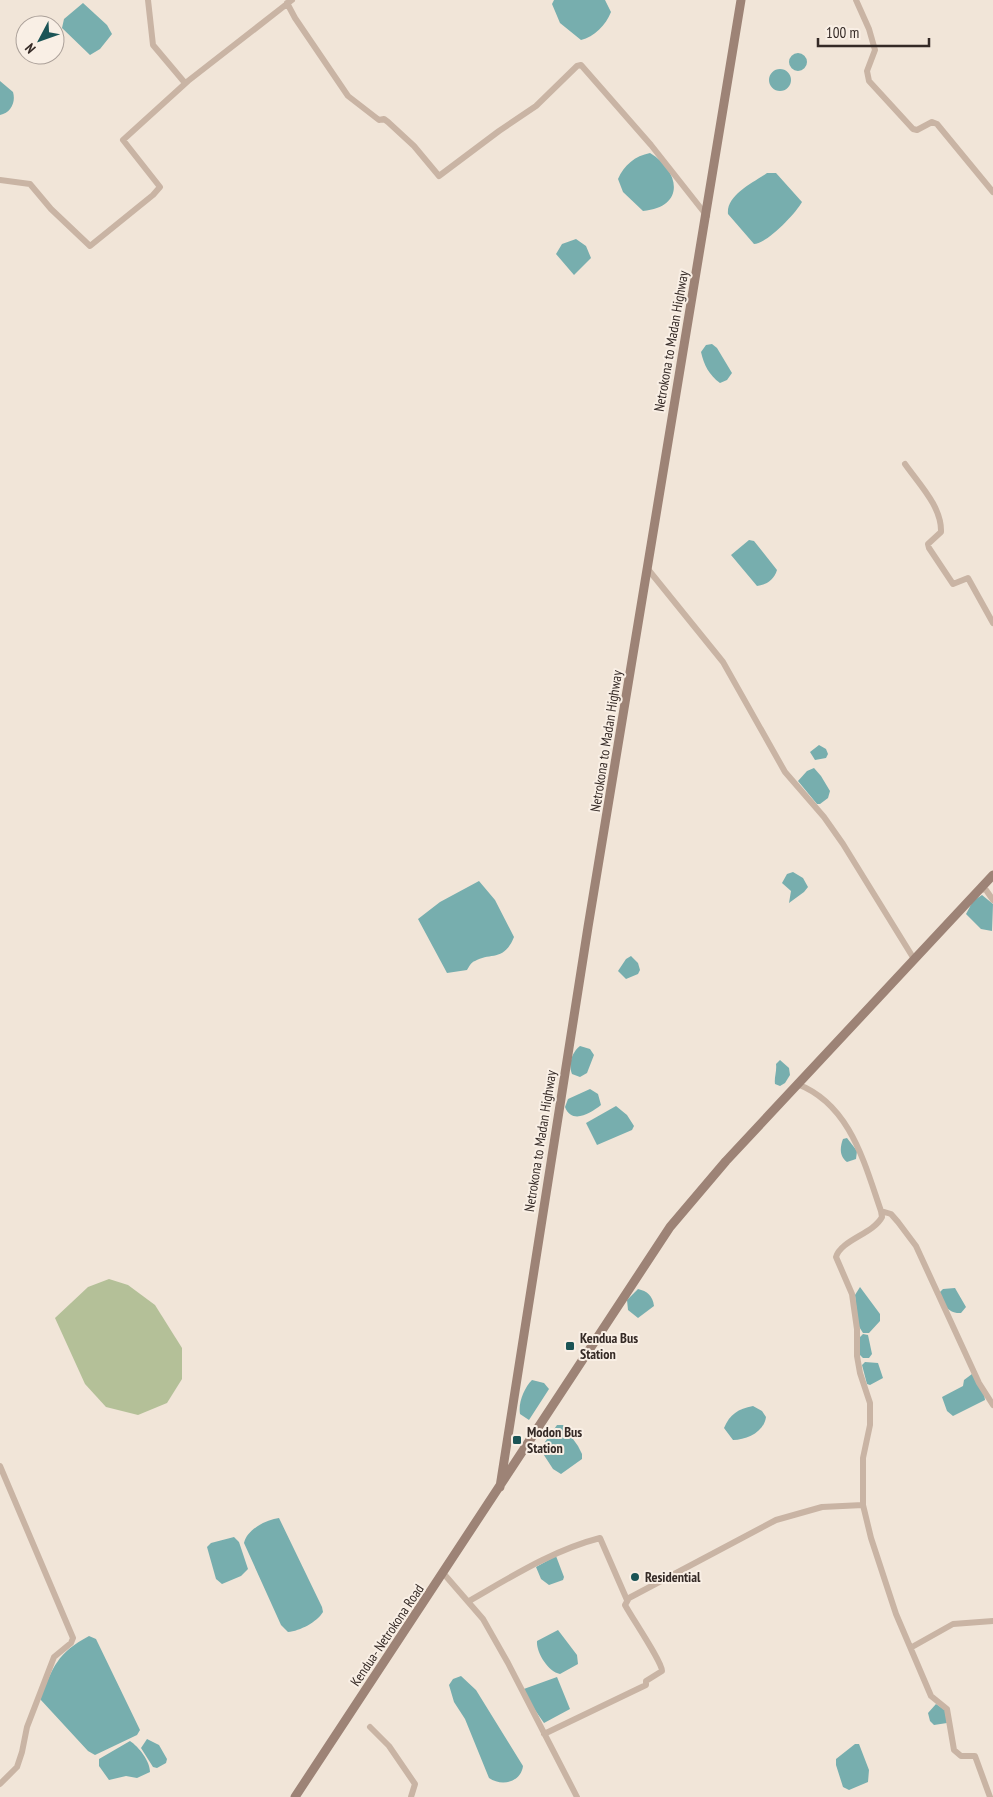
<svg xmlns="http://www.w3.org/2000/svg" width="993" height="1797" font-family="'PT Sans Narrow',sans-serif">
<rect width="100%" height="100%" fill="#f1e5d8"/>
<path fill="#b4c098" d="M 109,1279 L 128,1285 L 155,1305 L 182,1348 L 182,1379 L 167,1403 L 138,1415 L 106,1407 L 85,1384 L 55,1318 L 88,1287 Z"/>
<path fill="#77aeae" d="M 554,0 L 605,0 L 611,12 C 606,25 594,37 581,40 L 560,23 L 552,4 Z
M 83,3 L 107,25 L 112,34 L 100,49 L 90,55 L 62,28 L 64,19 Z
M789 62a9 9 0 1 1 18 0a9 9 0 1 1-18 0Z
M769 80a11 11 0 1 1 22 0a11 11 0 1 1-22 0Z
M 0,81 L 13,92 C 16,102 11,113 0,115 Z
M 650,153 C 680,171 686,207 643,211 L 623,192 L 618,179 C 624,165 635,156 650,153 Z
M 767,173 L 776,173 L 802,202 C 796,213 767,244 754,244 L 728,214 C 726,195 753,183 767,173 Z
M 576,239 L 586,246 L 591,258 L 574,275 L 556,254 L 562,244 Z
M 712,344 L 717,348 L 732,373 L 727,380 L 720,383 C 709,375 704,365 701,352 L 706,345 Z
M 749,540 L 754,541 L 777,570 C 774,580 766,585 757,586 L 731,555 Z
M 819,745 L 826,749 L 828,754 L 826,758 L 815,760 L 810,752 Z
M 814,768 L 821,776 L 830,791 L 828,798 L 820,804 L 817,804 L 798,781 L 807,771 Z
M 793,872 L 803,878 L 808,887 L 804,892 L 789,903 L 791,891 L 782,883 L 787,874 Z
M 479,881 L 495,900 L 514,937 C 504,962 490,952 475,961 C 471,962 469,967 467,970 L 447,973 L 418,919 L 440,902 Z
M 982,895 L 993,904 L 992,931 L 981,929 L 966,914 L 973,901 Z
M 631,956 L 638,963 L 640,970 L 638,974 L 626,979 L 618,971 L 626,959 Z
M 580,1046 L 590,1049 L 594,1055 L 587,1073 L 580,1077 L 572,1074 C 568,1064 572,1052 580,1046 Z
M 780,1060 L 789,1068 L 790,1075 L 785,1083 L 780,1086 L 775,1084 C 774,1078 777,1071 776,1064 Z
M 590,1089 L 598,1094 L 601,1105 C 591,1113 572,1125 565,1107 L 568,1099 Z
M 616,1106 L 627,1115 L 634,1126 L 632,1130 L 597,1145 L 586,1123 Z
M 847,1138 L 857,1151 L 856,1159 L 847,1162 C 839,1156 840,1147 843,1139 Z
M 860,1287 L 880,1314 L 880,1321 L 869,1333 L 863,1333 L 858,1325 L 855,1295 Z
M 955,1288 L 966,1307 L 961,1313 C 947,1314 944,1303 939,1293 L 943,1289 Z
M 638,1289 C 647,1291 653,1296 654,1306 L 638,1318 L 628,1310 L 627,1300 Z
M 863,1334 L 868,1335 L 872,1354 L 869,1358 L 863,1358 L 860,1355 L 860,1337 Z
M 865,1362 L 878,1363 L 883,1378 L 870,1385 L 867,1384 L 862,1365 Z
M 972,1374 L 984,1394 L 985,1400 L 953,1416 L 947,1411 L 942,1397 L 963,1386 L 964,1380 Z
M 532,1380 L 544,1383 L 549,1389 L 529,1420 L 520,1414 C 518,1403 524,1388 532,1380 Z
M 753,1406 L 762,1411 L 766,1417 C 764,1432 747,1440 733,1440 L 724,1428 C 730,1414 738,1409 753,1406 Z
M 557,1425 L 563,1425 L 578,1446 L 582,1454 L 582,1459 L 561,1474 L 553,1469 L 540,1449 Z
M 279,1518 L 322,1607 L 323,1612 C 317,1622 300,1631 288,1632 L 281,1625 L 244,1543 C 247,1529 266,1520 279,1518 Z
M 234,1537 L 239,1542 L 248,1569 L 241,1576 L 222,1584 L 216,1579 L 207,1547 L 211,1543 Z
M 556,1556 L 564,1577 L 563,1580 L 549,1585 L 541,1579 L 536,1567 Z
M 558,1630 L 577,1655 L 578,1664 L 560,1674 C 548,1672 536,1652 537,1641 Z
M 89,1636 L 96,1639 L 140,1730 L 137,1735 L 95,1755 L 88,1751 L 40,1699 C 53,1667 57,1653 89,1636 Z
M 461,1676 L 476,1690 L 523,1766 C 521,1782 502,1787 489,1778 L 465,1719 L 454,1702 L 449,1685 L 453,1679 Z
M 557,1677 L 570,1709 L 544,1723 L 521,1690 Z
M 936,1704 L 945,1710 L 947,1723 L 934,1725 L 930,1721 L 928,1713 Z
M 147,1739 L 159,1745 L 167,1759 L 166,1763 L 157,1768 L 153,1767 L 141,1748 Z
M 130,1741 C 139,1747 150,1761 150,1772 L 137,1778 L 126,1776 L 109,1780 L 99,1766 L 99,1759 Z
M 855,1744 L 859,1744 L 869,1770 L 868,1782 L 849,1790 L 843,1787 L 836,1765 L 836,1759 Z"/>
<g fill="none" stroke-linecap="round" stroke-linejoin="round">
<path stroke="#c9b4a4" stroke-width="6" d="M 148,0 L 153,45 L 185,83
M 856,0 L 869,29 L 875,50 L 867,71 L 869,81 L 913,129 L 917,130 L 932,122 L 937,124 L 993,192
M 287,3 L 295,18 L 348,96 L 379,120 L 384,119 L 388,122 L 414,146 L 439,176 L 499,131 L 536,106 L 577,66 L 581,65 L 651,145 L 707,216
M 0,180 L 30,184 L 51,209 L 90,246 L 153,195 L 160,187 L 123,140 L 188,81 L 292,0
M 905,464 C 919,484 942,507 941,532 L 928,544 L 929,548 L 953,584 L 968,578 L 993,623
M 647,568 L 723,662 L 785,772 L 824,817 L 843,844 L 914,959
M 981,889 L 986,890 L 993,900
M 797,1084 C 850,1104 864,1162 881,1211 L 882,1217 C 873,1234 841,1240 836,1257 L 852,1294 L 857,1329 L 857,1356 L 860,1373 L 870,1403 L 870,1425 L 863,1458 L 863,1505 L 871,1538 L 896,1614 L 931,1696 L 947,1709 L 954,1750 L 961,1756 L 975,1756 L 990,1797
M 881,1211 L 891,1214 L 898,1222 L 916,1246 L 979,1383 L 993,1405
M 0,1466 L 73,1638 L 71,1643 L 54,1657 L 27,1727 L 22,1752 L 17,1767 L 0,1784
M 444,1574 L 483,1619 L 508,1663 L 577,1797
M 469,1601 C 511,1577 553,1550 600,1538 L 627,1600
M 912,1647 L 953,1624 L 993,1621
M 370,1727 L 389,1746 L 415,1784 L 411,1797
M 544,1734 L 646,1685 L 646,1681 L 662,1671 C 662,1662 632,1618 625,1605 L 629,1598 L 776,1520 L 822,1507 L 863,1505"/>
<path stroke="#9d8376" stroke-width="9" d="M 500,1487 L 588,927 L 741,0
M 295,1797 L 670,1227 L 726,1161 L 993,875"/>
</g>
<g fill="#1b5456" stroke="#f9efe5" stroke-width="2">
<rect x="565" y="1341" width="10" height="10" rx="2.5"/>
<rect x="512" y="1435" width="10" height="10" rx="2.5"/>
<circle cx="635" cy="1577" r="5"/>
</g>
<g text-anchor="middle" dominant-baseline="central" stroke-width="4" stroke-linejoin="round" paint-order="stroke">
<g font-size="14" fill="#352a26" stroke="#f9efe5">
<text transform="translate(671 341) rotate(-80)">Netrokona to Madan Highway</text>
<text transform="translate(606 741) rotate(-81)">Netrokona to Madan Highway</text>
<text transform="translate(540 1141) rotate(-81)">Netrokona to Madan Highway</text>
<text transform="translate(387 1635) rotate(-56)">Kendua- Netrokona Road</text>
</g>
<g font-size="14" font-weight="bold" fill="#352a26" stroke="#f9efe5" text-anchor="start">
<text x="580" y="1338">Kendua Bus<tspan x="580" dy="16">Station</tspan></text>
<text x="527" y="1432">Modon Bus<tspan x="527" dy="16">Station</tspan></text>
<text x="645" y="1577">Residential</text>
</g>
</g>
<g transform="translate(40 40) rotate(229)"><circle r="24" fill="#f9efe5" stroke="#aba099"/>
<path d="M0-4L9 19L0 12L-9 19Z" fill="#1b5456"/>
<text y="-8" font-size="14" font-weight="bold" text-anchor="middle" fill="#352a26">N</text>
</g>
<path d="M818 38v8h111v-8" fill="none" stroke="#352a26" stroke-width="2.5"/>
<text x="826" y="38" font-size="15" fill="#352a26" stroke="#f9efe5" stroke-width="4" paint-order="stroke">100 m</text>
</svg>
